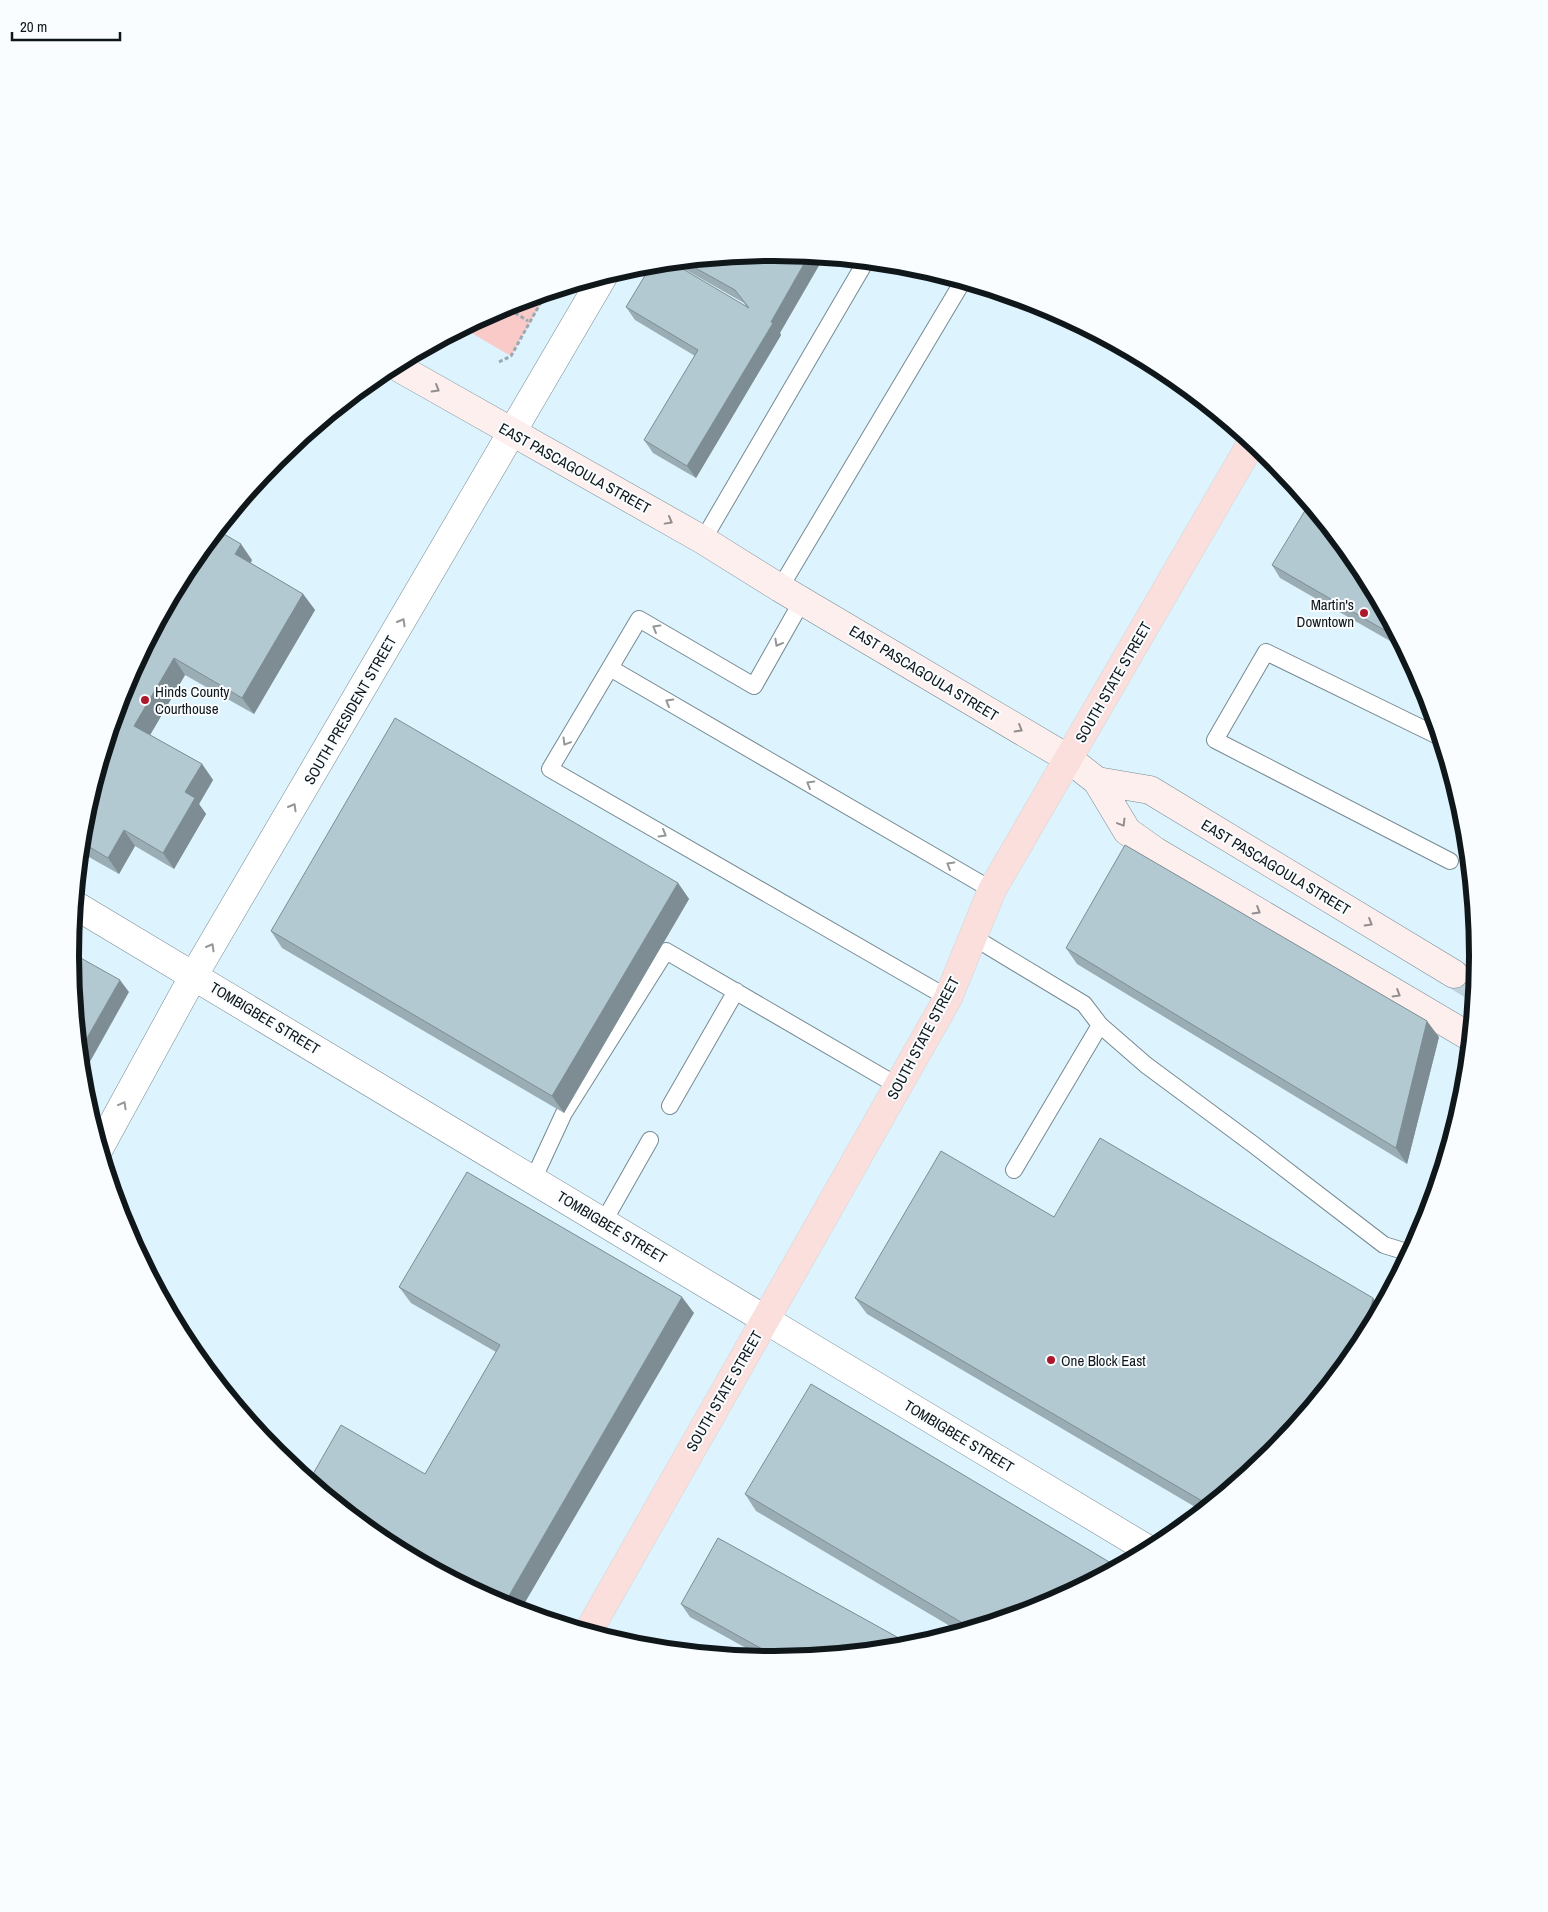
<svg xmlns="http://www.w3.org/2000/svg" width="1548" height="1912" font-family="'Archivo Narrow',sans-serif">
<rect width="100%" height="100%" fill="#ddf3fd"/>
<path fill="#f9cac7" d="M 547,293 L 511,356 L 463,328 L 505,305 Z"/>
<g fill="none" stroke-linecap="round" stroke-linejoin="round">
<path stroke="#bed2db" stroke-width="28" stroke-dasharray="28 14" stroke-linecap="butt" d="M 1454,974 L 1475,987"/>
<g stroke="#768a93" stroke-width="18">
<path id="service" d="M 703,540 L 866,261
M 780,588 L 963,281
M 802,601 L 754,686 L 639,619 L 550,769 L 948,998
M 610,668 L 992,890
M 1440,737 L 1266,652 L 1215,740 L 1450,861
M 973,937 L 1084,1004 L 1100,1025 L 1014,1170
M 1100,1025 L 1146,1065 L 1254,1145 L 1384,1245 L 1410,1253
M 670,1106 L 736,991
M 533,1180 L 564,1113 L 666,951 L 898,1086
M 604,1221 L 650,1140"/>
</g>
<g stroke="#768a93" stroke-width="29">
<path id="minor" d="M 75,905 L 1149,1550
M 100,1147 L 194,975 L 604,275"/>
</g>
<g stroke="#768a93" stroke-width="29">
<path id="secondary" d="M 394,365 L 703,540 L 780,588 L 1069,759 L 1097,781 L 1150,790 L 1454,974
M 1097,781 L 1127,831 L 1155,851 L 1470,1037"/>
</g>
<g stroke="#d4d5d6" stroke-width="29">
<path id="primary" d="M 588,1632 L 948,998 L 992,890 L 1252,442"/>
</g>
<path stroke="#99aab2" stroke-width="3" stroke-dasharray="4 2.5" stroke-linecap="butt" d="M 504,306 L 528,321
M 499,362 L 511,356 L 546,293"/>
<use href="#service" stroke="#fff" stroke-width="16"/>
<use href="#minor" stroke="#fff" stroke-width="28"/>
<use href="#secondary" stroke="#fdefee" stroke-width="28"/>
<use href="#primary" stroke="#fbdfdd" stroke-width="28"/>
</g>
<path fill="#9aadb5" d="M 774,252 L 780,333 L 781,335 L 696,478 L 653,453 L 644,440 L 695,356 L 635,320 L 626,307 L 747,308 L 744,303 L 672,262 Z
M 252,560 L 251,563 L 303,594 L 315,610 L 254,714 L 185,675 L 150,735 L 202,764 L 213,780 L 199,804 L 206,814 L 174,869 L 135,846 L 119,874 L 80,852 L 84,818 L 124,686 Z
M 1272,565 L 1360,565 L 1404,649 L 1280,578 Z
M 678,883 L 689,899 L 564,1113 L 282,948 L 271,931 Z
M 1066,948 L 1439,1037 L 1407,1164 L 1077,964 Z
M 1054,1217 L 1272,1454 L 1202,1511 L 867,1314 L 855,1298 Z
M 399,1287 L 694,1313 L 425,1474 L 496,1352 L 411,1303 Z
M 745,1494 L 1116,1566 L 1117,1567 L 1043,1607 L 960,1632 L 756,1511 Z
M 681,1604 L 904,1647 L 774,1660 L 766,1659 L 690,1617 Z"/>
<path fill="#7d8d93" d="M 809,255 L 824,257 L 780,333 L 781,335 L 696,478 L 687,466 Z
M 241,544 L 252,560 L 246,570 L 235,554 Z
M 303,594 L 315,610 L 254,714 L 242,698 Z
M 174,658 L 185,675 L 146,742 L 134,726 Z
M 202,764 L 213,780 L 199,804 L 206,814 L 174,869 L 163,853 L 185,792 Z
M 124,830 L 135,846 L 119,874 L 108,858 Z
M 678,883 L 689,899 L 564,1113 L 552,1096 Z
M 120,980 L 129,992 L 82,1076 L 79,1052 Z
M 1427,1021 L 1439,1037 L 1407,1164 L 1396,1148 Z
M 682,1297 L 694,1313 L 520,1611 L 503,1606 Z
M 1373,1298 L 1380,1308 L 1363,1340 Z
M 897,1637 L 904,1647 L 891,1648 Z"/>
<path fill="#b3c9d2" stroke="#7d8d93" d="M 774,252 L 809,255 L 771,322 L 773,323 L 687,466 L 644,440 L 698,350 L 626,307 L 652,264 L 671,262 L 749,308 L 735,290 L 683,261 Z
M 1309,504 L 1360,565 L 1398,638 L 1272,565 Z
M 217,530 L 241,544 L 235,554 L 303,594 L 242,698 L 174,658 L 134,726 L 202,764 L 185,792 L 195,798 L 163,853 L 124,830 L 108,858 L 81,842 L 84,818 L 124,686 L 189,565 Z
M 395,718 L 678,883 L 552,1096 L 271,931 Z
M 1125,845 L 1427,1021 L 1396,1148 L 1066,948 Z
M 70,952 L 120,980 L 79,1052 L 70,956 Z
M 1100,1138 L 1373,1298 L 1363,1340 L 1359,1347 L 1272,1454 L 1209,1505 L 855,1298 L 941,1151 L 1054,1217 Z
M 467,1172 L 682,1297 L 503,1606 L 383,1541 L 309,1481 L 341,1425 L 425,1474 L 500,1345 L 399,1287 Z
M 811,1384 L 1116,1566 L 1115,1568 L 1043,1607 L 971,1628 L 745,1494 Z
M 718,1538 L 897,1637 L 891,1648 L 892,1648 L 780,1659 L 681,1604 Z"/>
<defs><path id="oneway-chevron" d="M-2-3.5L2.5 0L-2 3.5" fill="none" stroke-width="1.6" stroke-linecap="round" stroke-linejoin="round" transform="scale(1.25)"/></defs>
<g stroke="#928e8f">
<use href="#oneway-chevron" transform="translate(436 389) rotate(30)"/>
<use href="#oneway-chevron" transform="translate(669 521) rotate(29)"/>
<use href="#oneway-chevron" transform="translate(1019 729) rotate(31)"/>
<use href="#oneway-chevron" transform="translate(1122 823) rotate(59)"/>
<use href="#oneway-chevron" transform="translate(1257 911) rotate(31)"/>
<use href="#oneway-chevron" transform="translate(1369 923) rotate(31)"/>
<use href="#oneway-chevron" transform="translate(1397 994) rotate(31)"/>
</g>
<g stroke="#939798">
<use href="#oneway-chevron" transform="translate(402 622) rotate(-60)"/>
<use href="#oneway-chevron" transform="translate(656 628) rotate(-150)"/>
<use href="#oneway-chevron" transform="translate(778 643) rotate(119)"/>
<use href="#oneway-chevron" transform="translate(669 702) rotate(-150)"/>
<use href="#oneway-chevron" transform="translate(566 742) rotate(121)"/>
<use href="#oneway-chevron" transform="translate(810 784) rotate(-150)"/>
<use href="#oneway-chevron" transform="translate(293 807) rotate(-60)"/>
<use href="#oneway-chevron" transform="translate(663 834) rotate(30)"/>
<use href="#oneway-chevron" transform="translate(950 865) rotate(-150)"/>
<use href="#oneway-chevron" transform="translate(211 947) rotate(-60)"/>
<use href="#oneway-chevron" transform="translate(123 1105) rotate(-61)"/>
</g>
<g fill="#ad192a" stroke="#f9fdff" stroke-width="2">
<circle cx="1364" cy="613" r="5"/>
<circle cx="145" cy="700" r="5"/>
<circle cx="1051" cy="1360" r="5"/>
</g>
<g text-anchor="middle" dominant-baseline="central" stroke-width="4" stroke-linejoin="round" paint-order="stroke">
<g font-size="15" fill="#0f171a" stroke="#f9fdff">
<text transform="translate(575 468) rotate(29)">EAST PASCAGOULA STREET</text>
<text transform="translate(924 673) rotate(31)">EAST PASCAGOULA STREET</text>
<text transform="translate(1113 682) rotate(-60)">SOUTH STATE STREET</text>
<text transform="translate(350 710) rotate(-60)">SOUTH PRESIDENT STREET</text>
<text transform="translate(1276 867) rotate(31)">EAST PASCAGOULA STREET</text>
<text transform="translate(265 1018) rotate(31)">TOMBIGBEE STREET</text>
<text transform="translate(923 1038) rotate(-62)">SOUTH STATE STREET</text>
<text transform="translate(612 1227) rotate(31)">TOMBIGBEE STREET</text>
<text transform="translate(724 1391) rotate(-60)">SOUTH STATE STREET</text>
<text transform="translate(959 1436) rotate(31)">TOMBIGBEE STREET</text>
</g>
<g font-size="15" fill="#0f171a" stroke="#f9fdff" text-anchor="start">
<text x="1354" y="604" text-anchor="end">Martin's<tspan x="1354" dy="17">Downtown</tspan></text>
<text x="155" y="691">Hinds County<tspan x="155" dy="17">Courthouse</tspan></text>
<text x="1061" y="1360">One Block East</text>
</g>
</g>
<path d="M0 0H1548V1912H0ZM79 956a695 695 0 1 1 1390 0a695 695 0 1 1-1390 0Z" fill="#f9fdff" fill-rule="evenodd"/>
<path fill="none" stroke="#0f171a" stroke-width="6" d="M79 956a695 695 0 1 1 1390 0a695 695 0 1 1-1390 0Z"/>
<path d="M12 32v8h108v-8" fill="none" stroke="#0f171a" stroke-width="2.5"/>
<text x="20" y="32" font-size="15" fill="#0f171a" stroke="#f9fdff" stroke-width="4" paint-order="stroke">20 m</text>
</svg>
